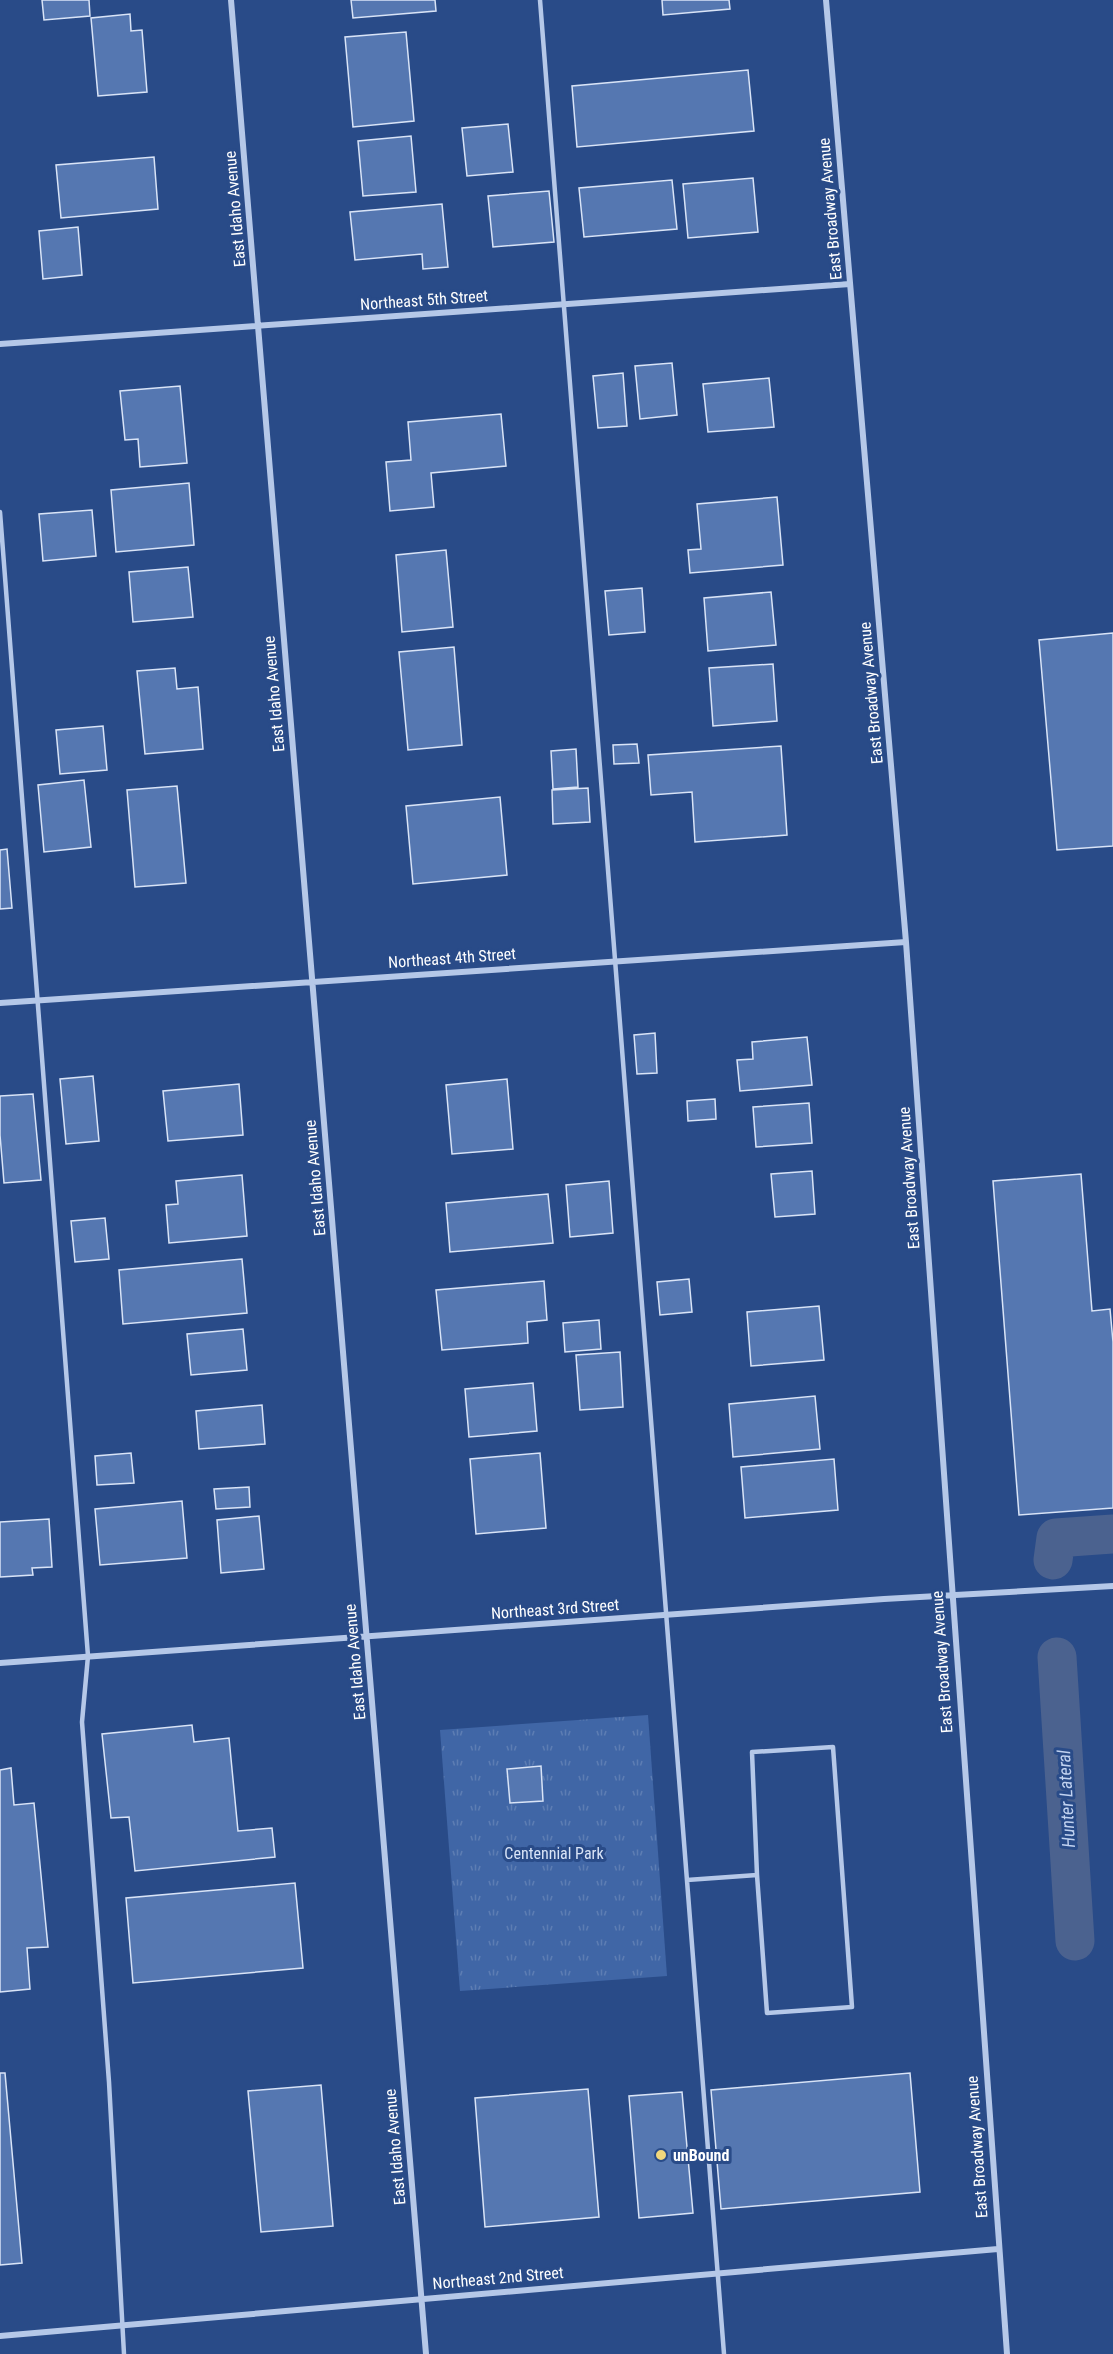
<svg xmlns="http://www.w3.org/2000/svg" width="1113" height="2354" font-family="'Roboto Condensed',sans-serif">
<defs>
<pattern id="park-tufts" width="24" height="20" patternUnits="userSpaceOnUse" patternTransform="scale(1.5)"><rect width="24" height="20" fill="#4066a6"/><path d="M3 7l-1-3M5 7V3M7 7l1-3M15 17l-1-3M17 17v-4M19 17l1-3" fill="none" stroke="#5d7db3"/></pattern>
</defs>
<rect width="100%" height="100%" fill="#294b88"/>
<path fill="url(#park-tufts)" d="M 648,1715 L 667,1976 L 460,1991 L 440,1730 Z"/>
<g fill="none" stroke-linecap="round" stroke-linejoin="round">
<path stroke="#4b628f" stroke-width="39" d="M 1053,1560 L 1056,1538 L 1113,1534
M 1057,1657 L 1075,1941"/>
</g>
<path fill="#5577b1" stroke="#d9e4f7" stroke-width="1.5" d="M 42,0 L 89,0 L 90,16 L 44,20 Z
M 351,0 L 435,0 L 436,11 L 353,18 Z
M 662,0 L 729,0 L 730,9 L 663,15 Z
M 130,14 L 131,31 L 142,30 L 147,92 L 98,96 L 91,18 Z
M 406,32 L 414,121 L 353,127 L 345,37 Z
M 748,70 L 754,131 L 577,147 L 572,86 Z
M 508,124 L 513,172 L 467,176 L 462,128 Z
M 411,136 L 416,192 L 363,196 L 358,141 Z
M 154,157 L 158,209 L 61,218 L 56,165 Z
M 753,178 L 758,232 L 688,238 L 683,184 Z
M 672,180 L 677,229 L 584,237 L 579,188 Z
M 549,191 L 554,242 L 493,247 L 488,196 Z
M 442,204 L 448,267 L 423,269 L 422,254 L 355,260 L 350,212 Z
M 78,227 L 82,275 L 43,279 L 39,231 Z
M 672,363 L 677,415 L 640,419 L 635,366 Z
M 623,373 L 627,426 L 598,428 L 593,376 Z
M 769,378 L 774,427 L 708,432 L 703,384 Z
M 180,386 L 187,463 L 140,467 L 138,439 L 125,440 L 120,391 Z
M 501,414 L 506,466 L 431,473 L 434,507 L 390,511 L 386,462 L 411,460 L 408,422 Z
M 189,483 L 194,545 L 116,552 L 111,490 Z
M 777,497 L 783,565 L 690,573 L 688,550 L 701,549 L 697,504 Z
M 92,510 L 96,556 L 43,561 L 39,514 Z
M 446,550 L 453,627 L 402,632 L 396,555 Z
M 188,567 L 193,617 L 133,622 L 129,572 Z
M 642,588 L 645,632 L 609,635 L 605,591 Z
M 771,592 L 776,645 L 708,651 L 704,598 Z
M 1113,633 L 1113,846 L 1057,850 L 1039,640 Z
M 454,647 L 462,745 L 408,750 L 399,652 Z
M 773,664 L 777,721 L 713,726 L 709,668 Z
M 175,668 L 177,689 L 198,687 L 203,749 L 145,754 L 137,671 Z
M 103,726 L 107,770 L 60,774 L 56,730 Z
M 637,744 L 639,763 L 614,764 L 613,745 Z
M 781,746 L 787,835 L 695,842 L 692,792 L 651,795 L 648,755 Z
M 576,749 L 578,787 L 553,789 L 551,751 Z
M 84,780 L 91,847 L 44,852 L 38,785 Z
M 177,786 L 186,883 L 135,887 L 127,790 Z
M 588,788 L 590,822 L 553,824 L 552,790 Z
M 500,797 L 507,875 L 413,884 L 406,806 Z
M 7,849 L 12,908 L 0,909 L 0,850 Z
M 655,1033 L 657,1073 L 637,1074 L 634,1035 Z
M 807,1037 L 812,1085 L 740,1091 L 737,1060 L 753,1059 L 752,1042 Z
M 93,1076 L 99,1141 L 66,1144 L 60,1079 Z
M 507,1079 L 513,1149 L 452,1154 L 446,1085 Z
M 239,1084 L 243,1135 L 168,1141 L 163,1091 Z
M 33,1094 L 41,1180 L 4,1183 L 0,1135 L 0,1096 Z
M 715,1099 L 716,1119 L 688,1121 L 687,1101 Z
M 809,1103 L 812,1143 L 756,1147 L 753,1107 Z
M 812,1171 L 815,1214 L 775,1217 L 771,1174 Z
M 1081,1174 L 1092,1311 L 1110,1309 L 1113,1342 L 1113,1508 L 1019,1515 L 993,1181 Z
M 242,1175 L 247,1236 L 169,1243 L 166,1205 L 178,1204 L 176,1181 Z
M 609,1181 L 613,1233 L 570,1237 L 566,1185 Z
M 548,1194 L 553,1243 L 450,1252 L 446,1203 Z
M 105,1218 L 109,1259 L 75,1262 L 71,1221 Z
M 242,1259 L 247,1313 L 123,1324 L 119,1270 Z
M 689,1279 L 692,1312 L 660,1315 L 657,1282 Z
M 544,1281 L 547,1320 L 527,1322 L 528,1343 L 442,1350 L 436,1290 Z
M 819,1306 L 824,1360 L 751,1366 L 747,1312 Z
M 599,1320 L 601,1349 L 565,1352 L 563,1323 Z
M 243,1329 L 247,1370 L 191,1375 L 187,1334 Z
M 620,1352 L 623,1407 L 580,1410 L 576,1355 Z
M 533,1383 L 537,1431 L 469,1437 L 465,1389 Z
M 815,1396 L 820,1449 L 733,1457 L 729,1404 Z
M 262,1405 L 265,1444 L 199,1449 L 196,1411 Z
M 131,1453 L 134,1483 L 97,1485 L 95,1456 Z
M 540,1453 L 546,1528 L 476,1534 L 470,1459 Z
M 834,1459 L 838,1510 L 745,1518 L 741,1467 Z
M 249,1487 L 250,1507 L 216,1509 L 214,1489 Z
M 182,1501 L 187,1558 L 100,1565 L 95,1509 Z
M 259,1516 L 264,1569 L 221,1573 L 217,1520 Z
M 49,1519 L 52,1567 L 32,1568 L 33,1575 L 0,1577 L 0,1522 Z
M 192,1725 L 194,1742 L 229,1738 L 238,1831 L 272,1828 L 275,1857 L 135,1871 L 129,1817 L 111,1818 L 102,1734 Z
M 541,1766 L 543,1801 L 510,1803 L 507,1769 Z
M 11,1768 L 14,1805 L 34,1803 L 48,1947 L 27,1948 L 30,1989 L 0,1992 L 0,1770 Z
M 295,1883 L 303,1968 L 133,1983 L 126,1898 Z
M 0,2073 L 5,2073 L 22,2263 L 0,2265 Z
M 910,2073 L 920,2192 L 721,2209 L 711,2090 Z
M 321,2085 L 333,2226 L 261,2232 L 248,2091 Z
M 588,2089 L 599,2217 L 485,2227 L 475,2098 Z
M 682,2092 L 693,2213 L 639,2218 L 629,2096 Z"/>
<g fill="none" stroke-linecap="round" stroke-linejoin="round">
<path stroke="#b5c8e8" stroke-width="4.5" d="M 540,0 L 724,2354
M 0,512 L 88,1656 L 82,1722 L 109,2082 L 124,2354
M 687,1880 L 757,1875 L 767,2013 L 852,2007 L 833,1747 L 752,1752 L 757,1875"/>
<path stroke="#b5c8e8" stroke-width="6" d="M 231,0 L 426,2354
M 826,0 L 906,942 L 1007,2354
M 0,344 L 850,284
M 0,1003 L 906,942
M 0,1663 L 884,1599 L 1113,1586
M 0,2336 L 998,2249"/>
</g>
<circle fill="#f0d77c" stroke="#294b88" stroke-width="2" cx="661" cy="2155" r="6"/>
<g text-anchor="middle" dominant-baseline="central" stroke-width="6" stroke-linejoin="round" paint-order="stroke">
<g font-size="16" fill="#fff" stroke="#294b88">
<text transform="translate(235 209) rotate(-95)">East Idaho Avenue</text>
<text transform="translate(830 209) rotate(-95)">East Broadway Avenue</text>
<text transform="translate(424 300) rotate(-4)">Northeast 5th Street</text>
<text transform="translate(871 693) rotate(-95)">East Broadway Avenue</text>
<text transform="translate(274 694) rotate(-95)">East Idaho Avenue</text>
<text transform="translate(452 958) rotate(-4)">Northeast 4th Street</text>
<text transform="translate(315 1178) rotate(-95)">East Idaho Avenue</text>
<text transform="translate(909 1178) rotate(-94)">East Broadway Avenue</text>
<text transform="translate(555 1609) rotate(-4)">Northeast 3rd Street</text>
<text transform="translate(355 1662) rotate(-95)">East Idaho Avenue</text>
<text transform="translate(942 1662) rotate(-94)">East Broadway Avenue</text>
<text transform="translate(395 2147) rotate(-95)">East Idaho Avenue</text>
<text transform="translate(977 2147) rotate(-94)">East Broadway Avenue</text>
<text transform="translate(498 2278) rotate(-5)">Northeast 2nd Street</text>
</g>
<g font-size="16" fill="#d9e4f7" stroke="#294b88">
<text x="554" y="1853">Centennial Park</text>
</g>
<g font-size="16" font-weight="bold" fill="#fff" stroke="#294b88" text-anchor="start">
<text x="673" y="2155">unBound</text>
</g>
<g font-size="18" font-style="italic" fill="#c1d2f0" stroke="#294b88">
<text transform="translate(1066 1799) rotate(-93)">Hunter Lateral</text>
</g>
</g>
</svg>
